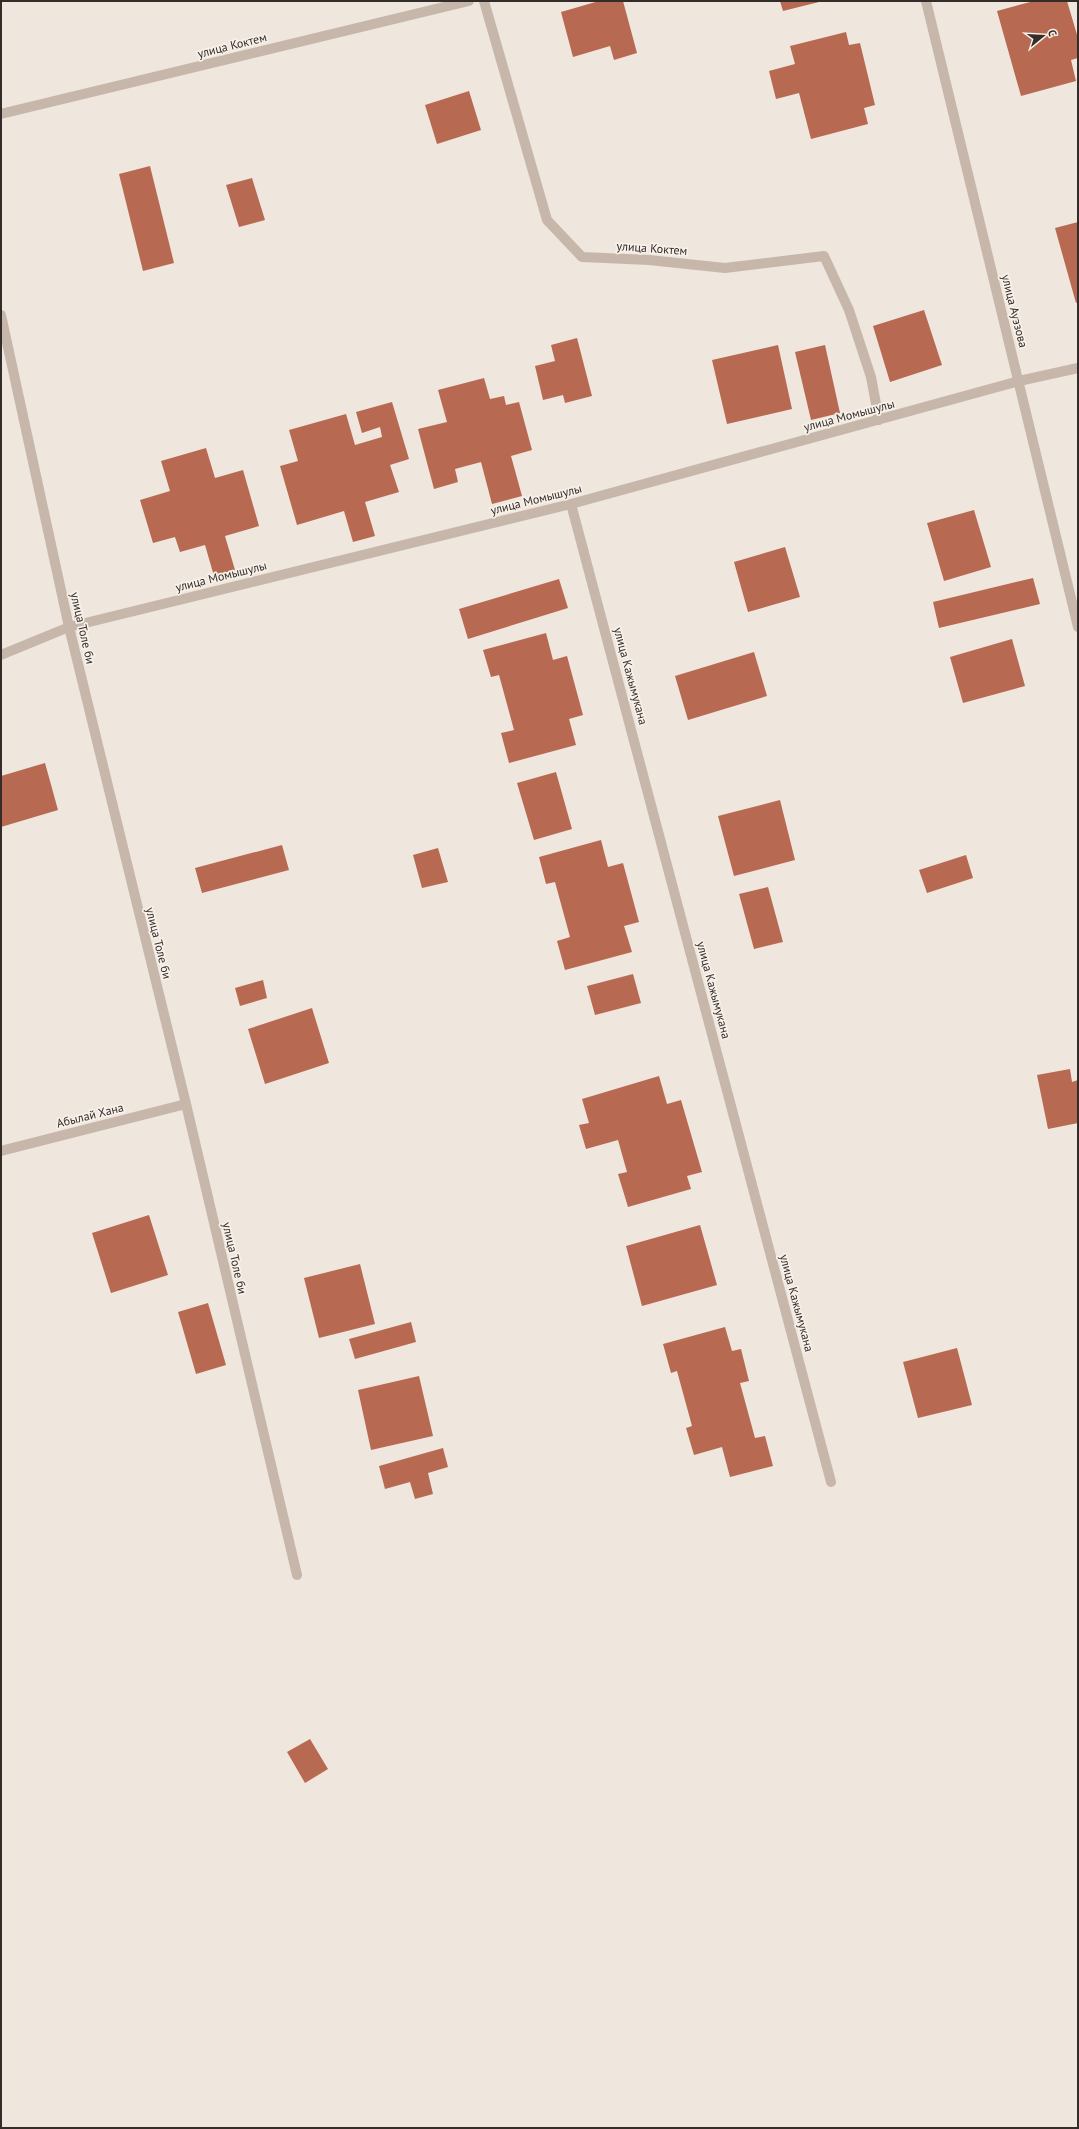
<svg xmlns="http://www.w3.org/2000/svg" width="1079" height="2129" font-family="'PT Sans',sans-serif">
<rect width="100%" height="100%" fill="#efe6dd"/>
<path fill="#b86952" d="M 599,1 L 623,1 L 637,53 L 614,60 L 610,46 L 573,57 L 561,12 Z
M 780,1 L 819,1 L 819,2 L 783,11 Z
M 1034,1 L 1067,1 L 1078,38 L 1078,58 L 1071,60 L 1076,81 L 1021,96 L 997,11 Z
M 846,32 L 849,45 L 860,43 L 875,105 L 864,108 L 868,124 L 811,139 L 799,93 L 776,99 L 769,71 L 795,64 L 790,46 Z
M 469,91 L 481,130 L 437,144 L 425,105 Z
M 150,166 L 174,263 L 143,271 L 119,174 Z
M 252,178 L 265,220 L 239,227 L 226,185 Z
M 1078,222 L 1078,302 L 1076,303 L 1055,228 Z
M 924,310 L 942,365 L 890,382 L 873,326 Z
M 577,338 L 592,396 L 565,403 L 563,395 L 543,400 L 535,366 L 555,361 L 551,345 Z
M 778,345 L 792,409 L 727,424 L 712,360 Z
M 825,345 L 840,413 L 811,420 L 795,352 Z
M 484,378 L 490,399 L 504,396 L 506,405 L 519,402 L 532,450 L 511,456 L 522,496 L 492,504 L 481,462 L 455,469 L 458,482 L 434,489 L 418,429 L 447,422 L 438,390 Z
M 392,402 L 409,459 L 390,465 L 399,492 L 365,502 L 375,536 L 353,542 L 344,511 L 297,525 L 280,466 L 298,461 L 289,430 L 346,414 L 355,445 L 382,437 L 380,427 L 362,433 L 356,412 Z
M 206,448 L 215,478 L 243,470 L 259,526 L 225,536 L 235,570 L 214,576 L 205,545 L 180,552 L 175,537 L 153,543 L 140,500 L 170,491 L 161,461 Z
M 974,510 L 991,567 L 944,581 L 927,523 Z
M 785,547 L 800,597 L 748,612 L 734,562 Z
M 1033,578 L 1040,604 L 939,628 L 933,602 Z
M 559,579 L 568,608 L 468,639 L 459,609 Z
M 546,633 L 553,660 L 567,656 L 583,715 L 569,719 L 576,745 L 509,763 L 501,733 L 514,730 L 499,675 L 491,677 L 483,650 Z
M 1012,639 L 1025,686 L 963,703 L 950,657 Z
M 754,652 L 767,696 L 688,720 L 675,676 Z
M 45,763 L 58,810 L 1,827 L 1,776 Z
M 556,772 L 572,829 L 534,840 L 517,783 Z
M 780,800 L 795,860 L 734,876 L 718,816 Z
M 601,840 L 608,867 L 623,863 L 639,922 L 624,926 L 632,952 L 565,970 L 557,941 L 570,937 L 555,882 L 546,884 L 539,857 Z
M 282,845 L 289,870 L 202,893 L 195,868 Z
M 438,848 L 448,882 L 422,888 L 413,855 Z
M 966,855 L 973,878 L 927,893 L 919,870 Z
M 768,887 L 783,942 L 754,949 L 739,894 Z
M 633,974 L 641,1003 L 595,1015 L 587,986 Z
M 263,980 L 267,998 L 240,1006 L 235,988 Z
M 312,1008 L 329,1063 L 265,1084 L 248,1029 Z
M 1070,1069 L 1072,1082 L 1078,1080 L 1078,1123 L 1048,1129 L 1037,1075 Z
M 659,1076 L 667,1104 L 681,1100 L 702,1172 L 687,1176 L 691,1189 L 628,1207 L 618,1174 L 627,1172 L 618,1140 L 586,1149 L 579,1125 L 589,1123 L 582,1099 Z
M 149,1215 L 168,1275 L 111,1293 L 92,1233 Z
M 700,1225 L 717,1285 L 642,1306 L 626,1246 Z
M 360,1264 L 375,1324 L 319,1338 L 304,1278 Z
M 208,1303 L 226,1365 L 196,1374 L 178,1312 Z
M 411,1322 L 416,1342 L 355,1359 L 349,1339 Z
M 725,1327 L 732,1351 L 741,1349 L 749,1381 L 740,1383 L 755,1438 L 765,1436 L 773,1466 L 730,1477 L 722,1447 L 694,1455 L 686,1428 L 692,1426 L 677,1371 L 671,1373 L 663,1344 Z
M 957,1348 L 972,1405 L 918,1418 L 903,1362 Z
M 419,1376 L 433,1436 L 371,1450 L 358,1390 Z
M 443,1448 L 448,1467 L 428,1473 L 433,1494 L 415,1499 L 410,1482 L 385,1489 L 379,1466 Z
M 310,1739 L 328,1769 L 305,1783 L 287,1752 Z"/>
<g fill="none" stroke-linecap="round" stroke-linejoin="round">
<path stroke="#c6b7aa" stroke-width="10" d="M 484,1 L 547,220 L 582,257 L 649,260 L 725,268 L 824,256 L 849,310 L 871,377 L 879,420
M 926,1 L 1078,627
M 1,114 L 469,1
M 1,315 L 69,627 L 186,1104 L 297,1575
M 571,504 L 831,1482
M 1,655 L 69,627 L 571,504 L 1019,381 L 1078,368
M 1,1151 L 186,1104"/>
</g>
<g text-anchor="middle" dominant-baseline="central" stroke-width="3.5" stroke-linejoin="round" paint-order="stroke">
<g font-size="12" fill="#342c29" stroke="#f7f1e9">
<text transform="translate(232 45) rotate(-14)">улица Коктем</text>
<text transform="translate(652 248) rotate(4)">улица Коктем</text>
<text transform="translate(1015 311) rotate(76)">улица Ауэзова</text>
<text transform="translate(849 415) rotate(-15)">улица Момышулы</text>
<text transform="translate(536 499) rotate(-14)">улица Момышулы</text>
<text transform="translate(221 576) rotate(-14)">улица Момышулы</text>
<text transform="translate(83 628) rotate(77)">улица Толе би</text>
<text transform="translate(631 676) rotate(75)">улица Кажымукана</text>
<text transform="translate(159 943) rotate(76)">улица Толе би</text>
<text transform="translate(714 990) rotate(75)">улица Кажымукана</text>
<text transform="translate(90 1115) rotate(-14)">Абылай Хана</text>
<text transform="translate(235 1258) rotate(77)">улица Толе би</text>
<text transform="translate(797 1303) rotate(75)">улица Кажымукана</text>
</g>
</g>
<rect width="1079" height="2129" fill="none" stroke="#342c29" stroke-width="4"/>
<g transform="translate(1043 36) rotate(72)" stroke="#f7f1e9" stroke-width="3" paint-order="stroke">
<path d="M0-3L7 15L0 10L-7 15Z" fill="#342c29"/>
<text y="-6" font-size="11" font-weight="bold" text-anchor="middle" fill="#342c29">С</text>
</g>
</svg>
